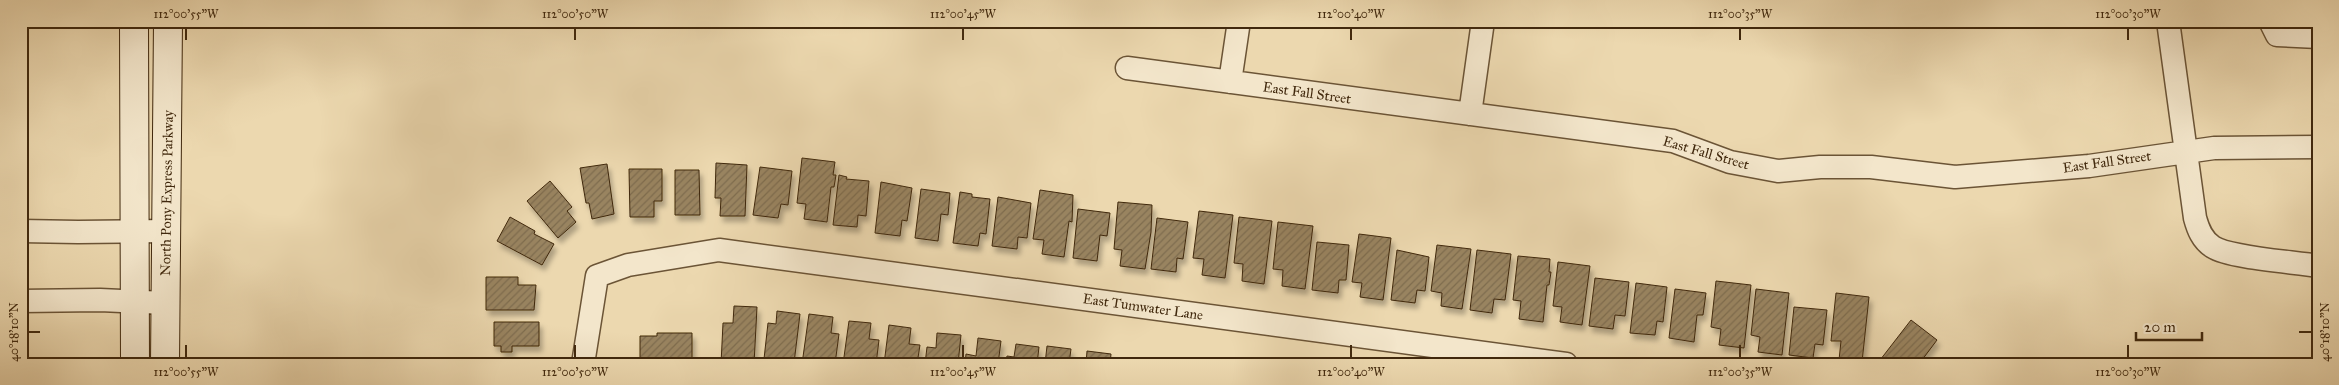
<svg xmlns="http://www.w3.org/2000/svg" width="2339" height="385" font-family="'IM FELL Great Primer',serif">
<defs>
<pattern id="building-hatch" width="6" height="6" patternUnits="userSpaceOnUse" patternTransform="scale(1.25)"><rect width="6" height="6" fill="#998461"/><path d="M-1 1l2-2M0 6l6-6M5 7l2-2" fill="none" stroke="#7e6c4e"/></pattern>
<filter id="shadow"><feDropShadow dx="3" dy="5.5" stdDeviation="2.5" flood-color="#0004"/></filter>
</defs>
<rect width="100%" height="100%" fill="#ecd8af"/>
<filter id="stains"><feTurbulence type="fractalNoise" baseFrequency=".004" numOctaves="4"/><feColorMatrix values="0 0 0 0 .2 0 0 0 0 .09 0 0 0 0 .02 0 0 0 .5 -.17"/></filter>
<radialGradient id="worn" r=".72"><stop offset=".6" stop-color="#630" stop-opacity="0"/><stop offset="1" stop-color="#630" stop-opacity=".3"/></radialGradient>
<path fill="url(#building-hatch)" stroke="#40280d" filter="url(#shadow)" d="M 802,158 L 835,162 L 833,175 L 836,175 L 834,187 L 831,187 L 827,222 L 804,219 L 806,204 L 797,203 Z
M 716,163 L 747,165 L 745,216 L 720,216 L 721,198 L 715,198 Z
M 607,164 L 614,214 L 592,219 L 589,203 L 586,203 L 580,168 Z
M 760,167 L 792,171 L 788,205 L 781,204 L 778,218 L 753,215 Z
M 629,169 L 662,169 L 662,201 L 654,201 L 654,217 L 630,217 Z
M 675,170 L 699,170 L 700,215 L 675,215 Z
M 839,175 L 847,177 L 846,179 L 869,181 L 866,216 L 858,215 L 857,227 L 833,225 Z
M 550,181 L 572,207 L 567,211 L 576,222 L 558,238 L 527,201 Z
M 881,182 L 912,188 L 907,221 L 902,220 L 900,236 L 875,233 Z
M 921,189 L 950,193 L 948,215 L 941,214 L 938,241 L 915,238 Z
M 1040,190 L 1073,195 L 1072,222 L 1069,221 L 1064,257 L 1042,254 L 1044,240 L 1033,239 Z
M 960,192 L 972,194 L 972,197 L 990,199 L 986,234 L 980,233 L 978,246 L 953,243 Z
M 998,197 L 1031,203 L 1027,238 L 1018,237 L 1017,249 L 992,246 Z
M 1118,202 L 1152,205 L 1151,232 L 1145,269 L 1120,266 L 1122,250 L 1114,249 Z
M 1078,209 L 1110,213 L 1107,236 L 1100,235 L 1097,261 L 1073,258 Z
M 1199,211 L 1233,215 L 1225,278 L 1202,275 L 1204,259 L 1193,258 Z
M 510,217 L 535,231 L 534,234 L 554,244 L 542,265 L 497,241 Z
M 1239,217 L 1272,221 L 1264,284 L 1242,281 L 1243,264 L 1234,263 Z
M 1157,218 L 1188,222 L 1183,259 L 1177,258 L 1176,272 L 1151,269 Z
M 1278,222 L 1313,226 L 1305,289 L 1282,286 L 1283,270 L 1273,269 Z
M 1359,234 L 1391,238 L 1383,300 L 1360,297 L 1362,283 L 1352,282 Z
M 1317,242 L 1349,245 L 1346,280 L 1339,280 L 1338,293 L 1312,290 Z
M 1437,245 L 1471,249 L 1462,309 L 1441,306 L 1442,293 L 1431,291 Z
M 1397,250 L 1429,257 L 1425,291 L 1417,290 L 1415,303 L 1391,300 Z
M 1477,250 L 1511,254 L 1505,300 L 1494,299 L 1492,313 L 1470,310 Z
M 1518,256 L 1550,259 L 1549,272 L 1551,272 L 1549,285 L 1547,285 L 1543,322 L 1519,319 L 1521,301 L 1513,300 Z
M 1558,262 L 1590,266 L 1582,325 L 1560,322 L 1562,307 L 1553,306 Z
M 486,277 L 518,277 L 518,285 L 536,285 L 534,310 L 486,310 Z
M 1595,278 L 1629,282 L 1625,316 L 1615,315 L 1613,329 L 1589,326 Z
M 1716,281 L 1751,285 L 1744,348 L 1719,345 L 1721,329 L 1711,327 Z
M 1636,283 L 1667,287 L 1663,322 L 1657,321 L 1655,335 L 1630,333 Z
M 1675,289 L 1706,293 L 1703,315 L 1697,315 L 1694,342 L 1669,338 Z
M 1756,289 L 1789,293 L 1782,355 L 1758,352 L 1760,337 L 1751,335 Z
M 1836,293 L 1869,297 L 1862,362 L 1839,360 L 1841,341 L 1831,341 Z
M 734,306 L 757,307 L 754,364 L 721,364 L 723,323 L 733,323 Z
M 1794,307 L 1827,310 L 1823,345 L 1815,344 L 1813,358 L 1789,355 Z
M 777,311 L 800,314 L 794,363 L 764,359 L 768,323 L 776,324 Z
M 809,314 L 833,317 L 831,333 L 839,334 L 835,364 L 802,364 Z
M 1911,320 L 1937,340 L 1919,364 L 1877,364 Z
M 849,321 L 871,323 L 869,339 L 879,340 L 876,364 L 843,364 Z
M 494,322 L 539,322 L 539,346 L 512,346 L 512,352 L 501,352 L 501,346 L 494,346 Z
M 889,325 L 911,328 L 909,344 L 920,345 L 917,364 L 884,364 Z
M 657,333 L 692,333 L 692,359 L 640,360 L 640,336 L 657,336 Z
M 937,333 L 961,335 L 958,364 L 925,364 L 927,347 L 936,348 Z
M 978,338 L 1001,341 L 998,364 L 965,364 L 966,354 L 976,356 Z
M 1016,344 L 1039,347 L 1037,364 L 1005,364 L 1007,356 L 1014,357 Z
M 1047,346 L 1071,349 L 1069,364 L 1045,364 Z
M 1087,351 L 1111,354 L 1110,364 L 1086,364 Z
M 1128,358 L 1150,361 L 1149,364 L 1127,364 Z"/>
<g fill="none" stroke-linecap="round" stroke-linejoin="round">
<g stroke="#6b5436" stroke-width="25">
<path id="street" d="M 2168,21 L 2195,218 C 2198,229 2202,240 2213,247 C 2230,258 2295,262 2318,266
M 2270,21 L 2277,35 L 2318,37
M 1127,68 L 1673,141 L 1730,162 L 1778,171 L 1820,167 L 1871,167 L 1955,177 L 2089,166 L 2214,148 L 2318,147
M 1230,82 L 1239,21
M 1470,114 L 1483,21
M 21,231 L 78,232 L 168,231
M 21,301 L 100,300 L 165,303
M 583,364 L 597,276 L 628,265 L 719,250 L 1566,364"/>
</g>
<g stroke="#40280d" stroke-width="30">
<path id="secondary" d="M 134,21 L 135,364
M 165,364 L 168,21"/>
</g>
<use href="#street" stroke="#f3e6cb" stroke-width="22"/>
<use href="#secondary" stroke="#f3e6cb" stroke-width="28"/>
</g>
<path fill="none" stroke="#40280d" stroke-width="2" d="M 186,28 L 186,40M 575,28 L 575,40M 963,28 L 963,40M 1351,28 L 1351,40M 1740,28 L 1740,40M 2128,28 L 2128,40M 28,332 L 40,332M 2299,332 L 2312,332M 186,345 L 186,358M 575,345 L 575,358M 963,345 L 963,358M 1351,345 L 1351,358M 1740,345 L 1740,358M 2128,345 L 2128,358"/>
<g text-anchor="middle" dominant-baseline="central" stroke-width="5" stroke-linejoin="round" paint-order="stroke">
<g font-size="14" fill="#40280d" stroke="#f3e6cb">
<text transform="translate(1307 93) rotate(8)">East Fall Street</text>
<text transform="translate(1706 153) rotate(16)">East Fall Street</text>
<text transform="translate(2107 162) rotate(-8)">East Fall Street</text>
<text transform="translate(167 193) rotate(-89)">North Pony Express Parkway</text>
<text transform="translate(1143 307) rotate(8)">East Tumwater Lane</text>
</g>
</g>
<rect width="2339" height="385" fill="none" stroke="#ecd8af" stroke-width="55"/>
<path d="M2136 332v8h66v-8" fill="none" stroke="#40280d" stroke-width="2.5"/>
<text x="2144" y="332" font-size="15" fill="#40280d" stroke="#f3e6cb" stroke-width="4" paint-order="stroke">20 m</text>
<rect x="28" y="28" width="2284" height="330" fill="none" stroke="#40280d" stroke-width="2"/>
<g font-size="12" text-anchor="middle" fill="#40280d">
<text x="186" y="18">112°00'55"W</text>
<text x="575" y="18">112°00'50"W</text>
<text x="963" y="18">112°00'45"W</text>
<text x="1351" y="18">112°00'40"W</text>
<text x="1740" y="18">112°00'35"W</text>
<text x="2128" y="18">112°00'30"W</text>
<text transform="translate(14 332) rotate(-90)" y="4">40°18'10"N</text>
<text transform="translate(2325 332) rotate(-90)" y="4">40°18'10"N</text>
<text x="186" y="376">112°00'55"W</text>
<text x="575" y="376">112°00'50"W</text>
<text x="963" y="376">112°00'45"W</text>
<text x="1351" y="376">112°00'40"W</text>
<text x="1740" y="376">112°00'35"W</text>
<text x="2128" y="376">112°00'30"W</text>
</g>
<rect width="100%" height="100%" filter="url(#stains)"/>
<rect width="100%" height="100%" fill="url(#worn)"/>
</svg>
